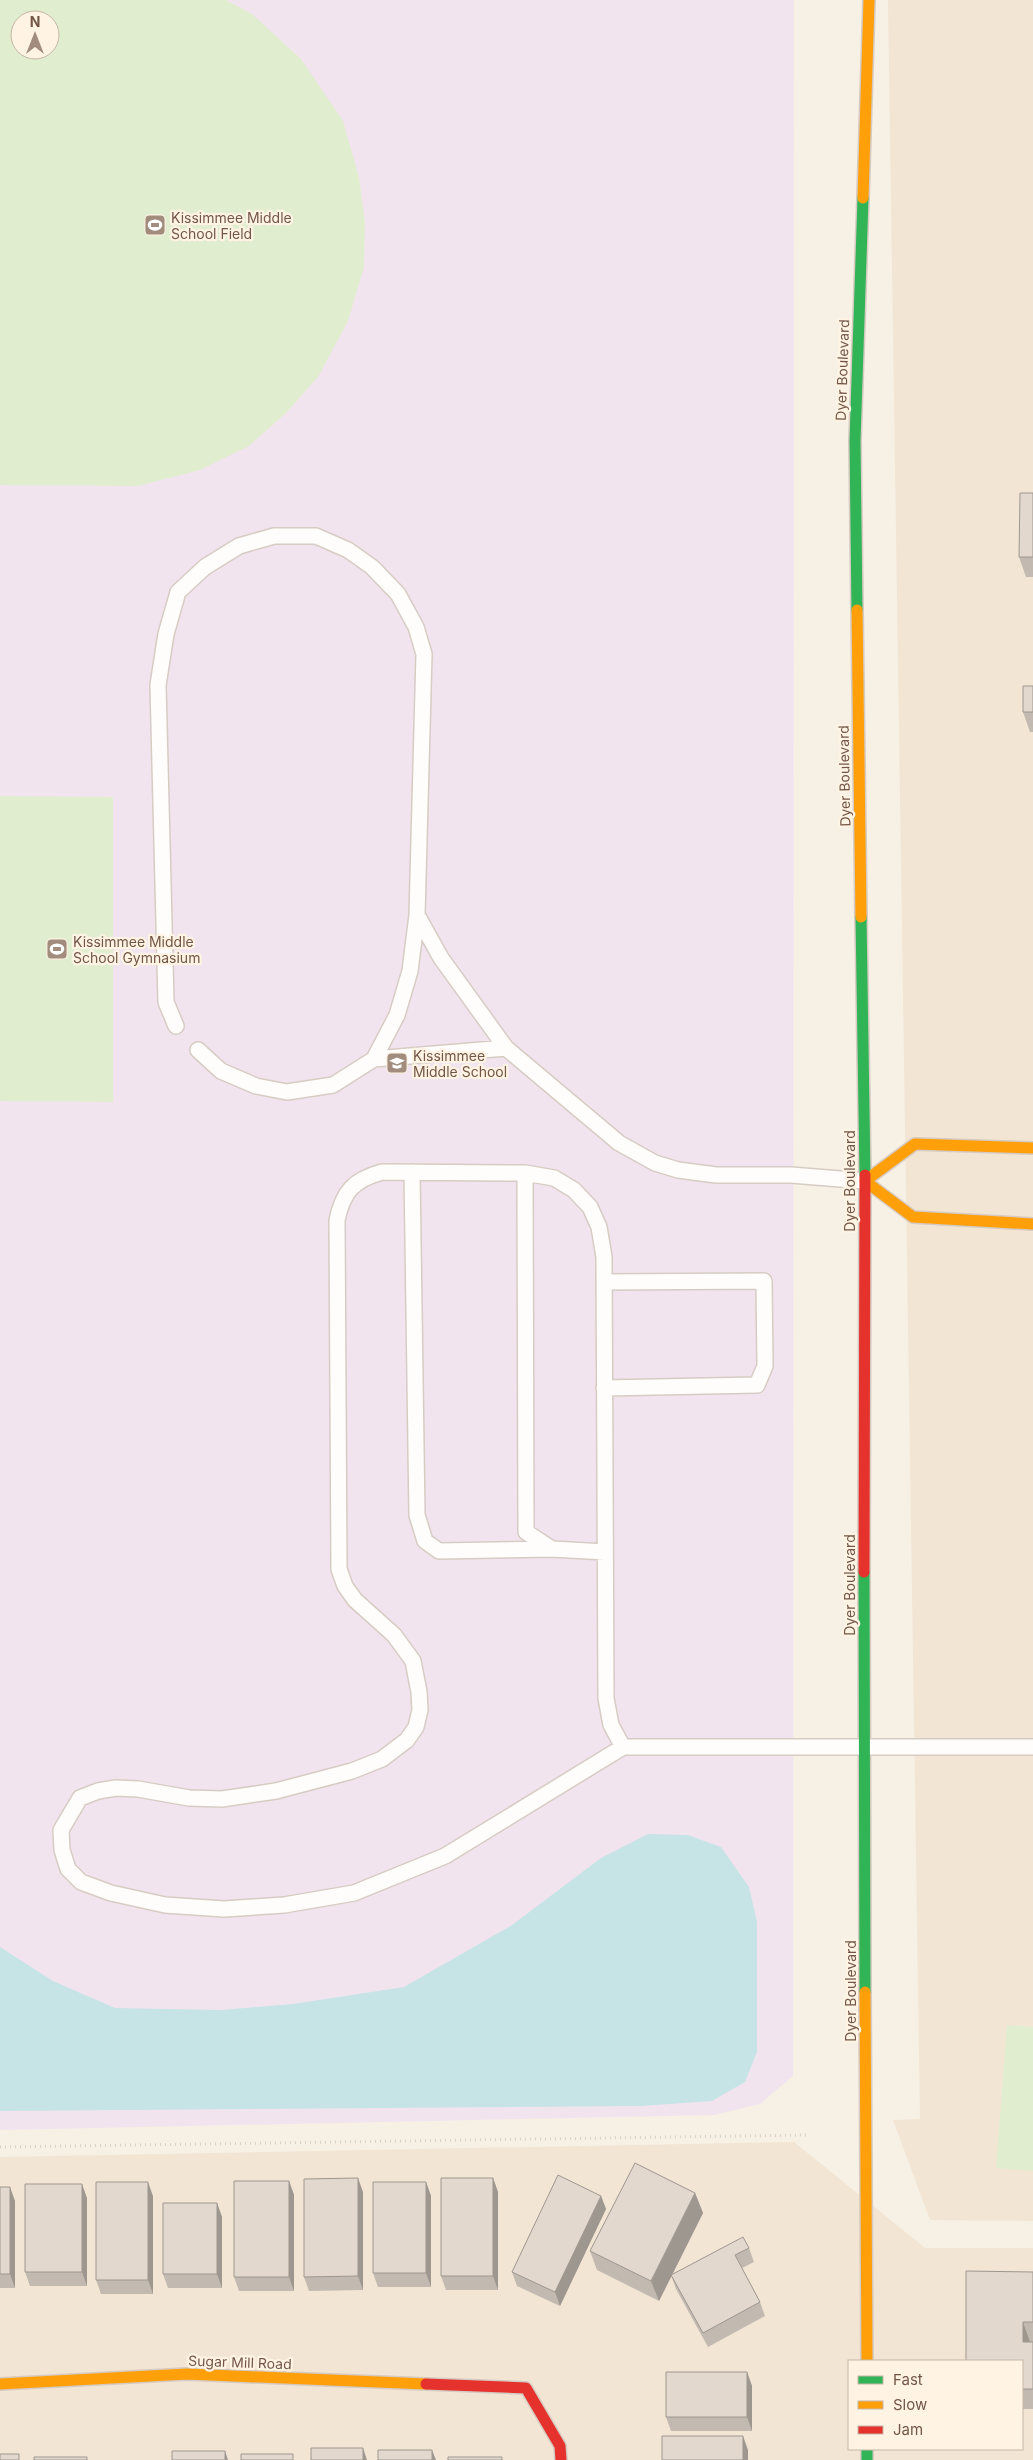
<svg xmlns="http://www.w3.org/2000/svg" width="1033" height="2460" font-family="Inter,sans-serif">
<rect width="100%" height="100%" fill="#f6f0e5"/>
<path fill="#f2e5d4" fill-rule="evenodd" d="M 888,0 L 1033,0 L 1033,2221 L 930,2220 L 893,2120 L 920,2119 Z
M 794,2142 L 925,2248 L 1033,2248 L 1033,2460 L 0,2460 L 0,2157 ZM 849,2361 L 1022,2361 L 1022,2449 L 849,2449 Z"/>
<path fill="#f2e4ef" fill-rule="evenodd" d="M 0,0 L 794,0 L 793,2076 L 760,2104 L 714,2115 L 0,2130 ZM 20,20 L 50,20 L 50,50 L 20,50 Z"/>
<path fill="#e1edcf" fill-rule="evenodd" d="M 0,0 L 226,0 L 252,14 L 301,59 L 343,121 L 359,177 L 365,223 L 364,267 L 348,321 L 318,377 L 286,413 L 249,446 L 200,470 L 138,486 L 0,485 ZM 20,20 L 50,20 L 50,50 L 20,50 Z
M 0,796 L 113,797 L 113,1102 L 0,1101 Z
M 1007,2025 L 1033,2027 L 1033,2171 L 996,2168 Z"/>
<path fill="#c6e4e6" d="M 648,1834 L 688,1835 L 721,1847 L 749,1887 L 757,1922 L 757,2052 L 745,2082 L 712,2101 L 641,2106 L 0,2111 L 0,1947 L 53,1981 L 115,2008 L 221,2010 L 293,2004 L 404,1987 L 512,1925 L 601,1858 Z"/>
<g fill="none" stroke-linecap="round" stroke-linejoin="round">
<g stroke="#d7ccc3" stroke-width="18">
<path id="lane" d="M 176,1026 L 166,1002 L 158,685 L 166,634 L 178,592 L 205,567 L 239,546 L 274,536 L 316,536 L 348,550 L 372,567 L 398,594 L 416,627 L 424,654 L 417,915 L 410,971 L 397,1015 L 374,1059 L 333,1085 L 287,1092 L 256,1086 L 221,1071 L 198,1050
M 506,1048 L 619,1143 L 655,1163 L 678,1170 L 716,1175 L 791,1175 L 865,1181
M 374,1059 L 506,1048 L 441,958 L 417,915
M 412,1172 L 417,1515 L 425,1541 L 439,1551 L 552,1549
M 525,1173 L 526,1532 L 552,1549 L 605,1552
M 604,1282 L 764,1281 L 765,1366 L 757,1385 L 604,1388
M 623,1747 L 611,1725 L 606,1698 L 604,1257 L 599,1227 L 590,1207 L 574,1190 L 554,1178 L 525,1173 L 382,1172 C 353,1180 343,1192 337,1220 L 339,1569 L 345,1586 L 355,1600 L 394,1635 L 413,1661 L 419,1692 L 420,1710 L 416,1727 L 407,1740 L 382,1759 L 352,1771 L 276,1791 L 222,1799 L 189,1798 L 138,1789 L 116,1788 L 98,1791 L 80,1798 L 61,1830 L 62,1850 L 68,1869 L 81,1882 L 111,1893 L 165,1905 L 224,1909 L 284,1905 L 354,1893 L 445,1856 L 623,1747 L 1033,1747"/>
</g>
<g stroke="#d6cbc2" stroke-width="14">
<path id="fast" d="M 857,610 L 855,441 L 863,198
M 861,917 L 865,1175
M 864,1572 L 865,1992
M 867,2449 L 867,2460"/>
</g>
<g stroke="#d6cbc2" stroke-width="14">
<path id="slow" d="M 863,198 L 869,0
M 857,610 L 861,917
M 865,1181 L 913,1217 L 1033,1224
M 865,1181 L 915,1144 L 1033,1148
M 865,1992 L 867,2361
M 0,2384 L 187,2374 L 426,2384"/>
</g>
<g stroke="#d6cbc2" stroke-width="14">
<path id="jam" d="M 864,1572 L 865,1175
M 426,2384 L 526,2388 L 560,2446 L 561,2460"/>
</g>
<path stroke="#d9d0ca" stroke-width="3" stroke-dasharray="1 4" stroke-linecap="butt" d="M 0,2147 L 807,2135"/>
<use href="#lane" stroke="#fefdfb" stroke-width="15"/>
<use href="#fast" stroke="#30b455" stroke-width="11"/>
<use href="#slow" stroke="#ff9f0a" stroke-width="11"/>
<use href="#jam" stroke="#e5322d" stroke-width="11"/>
</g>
<path fill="#c2bab0" d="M 1033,493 L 1033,577 L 1026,577 L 1019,557 Z
M 1033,686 L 1033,732 L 1030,732 L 1023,712 Z
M 493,2178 L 498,2192 L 498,2290 L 446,2290 L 441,2276 Z
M 289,2181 L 294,2195 L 294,2291 L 239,2291 L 234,2277 Z
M 426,2182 L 431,2196 L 431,2287 L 378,2287 L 373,2273 Z
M 0,2187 L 15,2201 L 15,2288 L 0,2288 Z
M 363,2192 L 363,2290 L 309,2291 L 304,2277 Z
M 695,2193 L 703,2213 L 659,2301 L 597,2270 L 590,2251 Z
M 153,2196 L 153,2294 L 101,2294 L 96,2280 Z
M 601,2196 L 606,2209 L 560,2306 L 517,2286 L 512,2272 Z
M 87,2198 L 87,2286 L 30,2286 L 25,2272 Z
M 217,2203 L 222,2217 L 222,2288 L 168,2288 L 163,2274 Z
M 749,2248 L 754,2262 L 742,2268 L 760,2302 L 765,2316 L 708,2347 L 676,2289 L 671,2275 Z
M 1033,2272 L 1033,2409 L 1022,2409 L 1022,2361 L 966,2361 Z
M 747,2372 L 752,2386 L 752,2431 L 671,2431 L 666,2417 Z"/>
<path fill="#9e9790" d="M 358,2178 L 363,2192 L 363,2290 L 358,2276 Z
M 493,2178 L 498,2192 L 498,2290 L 493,2276 Z
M 289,2181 L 294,2195 L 294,2291 L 289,2277 Z
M 148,2182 L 153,2196 L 153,2294 L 148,2280 Z
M 426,2182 L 431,2196 L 431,2287 L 426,2273 Z
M 82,2184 L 87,2198 L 87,2286 L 82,2272 Z
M 10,2187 L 15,2201 L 15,2288 L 10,2274 Z
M 695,2193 L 703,2213 L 659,2301 L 651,2281 Z
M 601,2196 L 606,2209 L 560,2306 L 555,2292 Z
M 217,2203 L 222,2217 L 222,2288 L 217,2274 Z
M 1023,2322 L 1030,2342 L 1023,2342 Z
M 747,2372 L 752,2386 L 752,2431 L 747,2417 Z
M 743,2436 L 748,2450 L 748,2460 L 743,2460 Z
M 363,2448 L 367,2460 L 363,2460 Z
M 432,2450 L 436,2460 L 432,2460 Z
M 225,2451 L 228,2460 L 225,2460 Z"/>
<path fill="#e2d8cd" stroke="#9e9790" d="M 1020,493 L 1033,493 L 1033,557 L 1019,557 Z
M 1023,686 L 1033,686 L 1033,712 L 1023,712 Z
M 635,2163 L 695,2193 L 651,2281 L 590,2251 Z
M 558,2175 L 601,2196 L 555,2292 L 512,2272 Z
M 358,2178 L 358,2276 L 304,2277 L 304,2179 Z
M 441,2178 L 493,2178 L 493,2276 L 441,2276 Z
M 234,2181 L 289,2181 L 289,2277 L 234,2277 Z
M 96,2182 L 148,2182 L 148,2280 L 96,2280 Z
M 373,2182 L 426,2182 L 426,2273 L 373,2273 Z
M 25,2184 L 82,2184 L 82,2272 L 25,2272 Z
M 0,2187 L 10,2187 L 10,2274 L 0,2274 Z
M 163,2203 L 217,2203 L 217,2274 L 163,2274 Z
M 743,2237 L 749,2248 L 735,2255 L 760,2302 L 703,2333 L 671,2275 Z
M 966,2271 L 1033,2272 L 1033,2322 L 1023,2322 L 1023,2342 L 1033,2342 L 1033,2389 L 1022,2389 L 1022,2361 L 966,2361 Z
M 666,2372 L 747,2372 L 747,2417 L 666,2417 Z
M 662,2436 L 743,2436 L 743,2460 L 662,2460 Z
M 311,2448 L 363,2448 L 363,2460 L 311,2460 Z
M 378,2450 L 432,2450 L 432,2460 L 378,2460 Z
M 172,2451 L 225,2451 L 225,2460 L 172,2460 Z
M 0,2454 L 19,2454 L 19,2460 L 0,2460 Z
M 241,2454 L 293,2454 L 293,2460 L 241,2460 Z
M 34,2457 L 87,2457 L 87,2460 L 34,2460 Z
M 448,2457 L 502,2457 L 502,2460 L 448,2460 Z"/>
<defs>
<g id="stadium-square" transform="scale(1.125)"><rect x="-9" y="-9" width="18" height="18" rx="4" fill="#a18c7e" stroke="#fff4e4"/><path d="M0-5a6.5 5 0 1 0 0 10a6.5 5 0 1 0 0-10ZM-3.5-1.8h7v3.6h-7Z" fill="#fff"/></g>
<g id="school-square" transform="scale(1.125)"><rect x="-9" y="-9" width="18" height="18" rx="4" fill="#a18c7e" stroke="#fff4e4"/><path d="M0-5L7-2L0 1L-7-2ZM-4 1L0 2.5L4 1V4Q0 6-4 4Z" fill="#fff"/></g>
</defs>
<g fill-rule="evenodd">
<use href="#stadium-square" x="155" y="225"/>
<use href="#stadium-square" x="57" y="949"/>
<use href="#school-square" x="397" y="1063"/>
</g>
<g text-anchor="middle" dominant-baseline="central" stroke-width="4.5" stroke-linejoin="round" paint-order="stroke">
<g font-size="14" fill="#735646" stroke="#fff4e4" text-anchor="start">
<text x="171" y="217">Kissimmee Middle<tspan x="171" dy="16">School Field</tspan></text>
<text x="73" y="941">Kissimmee Middle<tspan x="73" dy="16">School Gymnasium</tspan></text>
<text x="413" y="1055">Kissimmee<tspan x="413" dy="16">Middle School</tspan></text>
</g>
<g font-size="14" fill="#735646" stroke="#fff4e4">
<text transform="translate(842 370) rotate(-88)">Dyer Boulevard</text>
<text transform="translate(844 776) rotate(-91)">Dyer Boulevard</text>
<text transform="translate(849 1181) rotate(-90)">Dyer Boulevard</text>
<text transform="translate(849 1585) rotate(-90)">Dyer Boulevard</text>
<text transform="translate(850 1991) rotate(-90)">Dyer Boulevard</text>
<text transform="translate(240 2362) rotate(2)">Sugar Mill Road</text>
</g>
</g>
<rect x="848" y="2360" width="175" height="90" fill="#fff4e4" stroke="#c7b5a5"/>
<rect x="858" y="2376" width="25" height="8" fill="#30b455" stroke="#c7b5a5"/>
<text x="893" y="2385" font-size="15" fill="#735646">Fast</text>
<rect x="858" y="2401" width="25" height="8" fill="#ff9f0a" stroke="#c7b5a5"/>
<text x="893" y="2410" font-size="15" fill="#735646">Slow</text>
<rect x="858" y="2426" width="25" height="8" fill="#e5322d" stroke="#c7b5a5"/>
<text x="893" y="2435" font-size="15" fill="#735646">Jam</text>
<g transform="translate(35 35)"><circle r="24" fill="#fff4e4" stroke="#c7b5a5"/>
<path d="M0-4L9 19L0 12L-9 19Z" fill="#a18c7e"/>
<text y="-8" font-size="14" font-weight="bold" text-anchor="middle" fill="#735646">N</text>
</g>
</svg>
